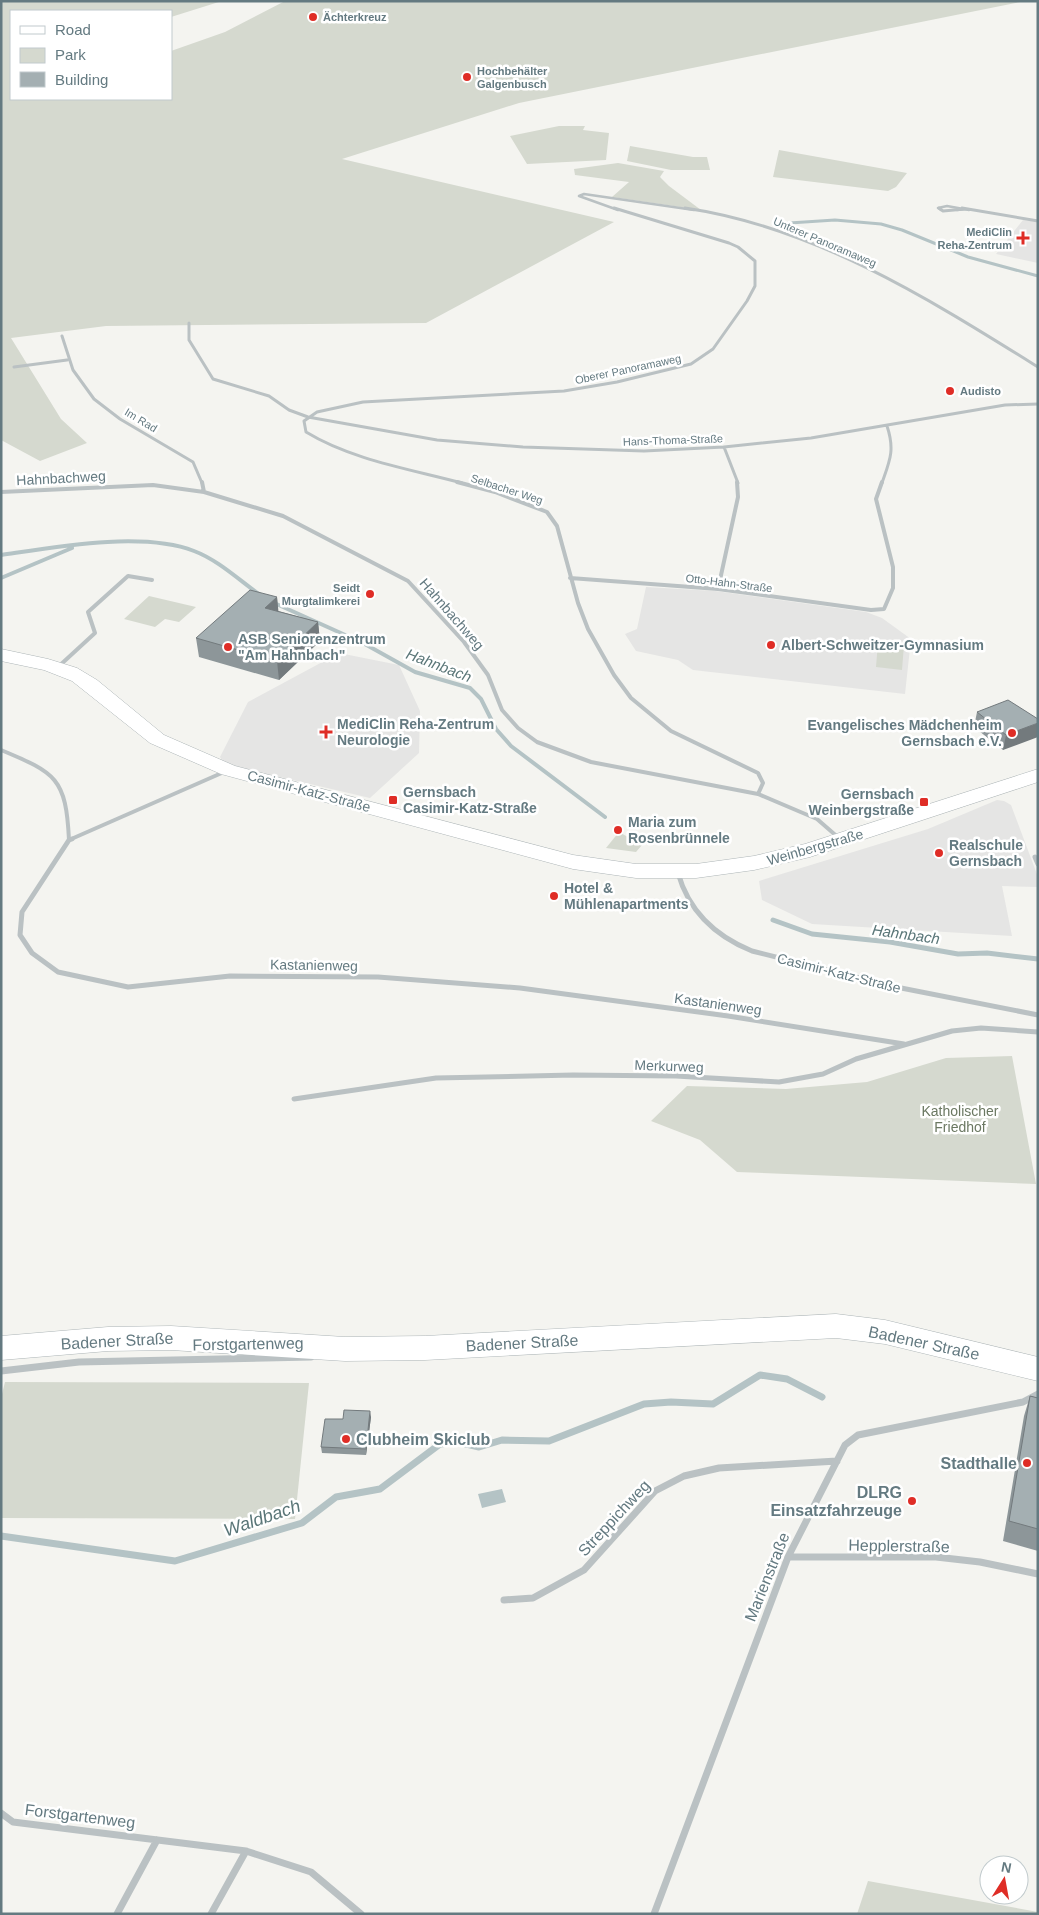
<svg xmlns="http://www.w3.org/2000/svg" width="1039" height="1915" font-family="Helvetica,sans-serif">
<rect width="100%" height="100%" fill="#f4f4f0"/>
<path fill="#e5e5e4" d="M 1023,220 L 1038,222 L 1038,263 L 996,254 Z
M 646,587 L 715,591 L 866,612 L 882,618 L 911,639 L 905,694 L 693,670 L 678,660 L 636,651 L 625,634 L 637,629 Z
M 339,653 L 399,665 L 420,711 L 419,753 L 370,798 L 224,764 L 220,757 L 248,702 Z
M 997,800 L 1004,801 L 1011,805 L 1038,877 L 1038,887 L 1002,886 L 1012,936 L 812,924 L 762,900 L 759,881 L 928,829 Z"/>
<path fill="#d5d9cf" d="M 1,1 L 222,1 L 171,17 L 171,11 L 11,11 L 11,99 L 171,99 L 171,51 L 225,32 L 285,1 L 1025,1 L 519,103 L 342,159 L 614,222 L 426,323 L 106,326 L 11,338 L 61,419 L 87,443 L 40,461 L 1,440 Z
M 559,126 L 585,126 L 583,130 L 609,133 L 606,160 L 527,164 L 510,136 Z
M 630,146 L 693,157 L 707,157 L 710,170 L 671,170 L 627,161 Z
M 779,150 L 907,173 L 896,187 L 888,191 L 773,177 Z
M 618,163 L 664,171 L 660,177 L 669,186 L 701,210 L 612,197 L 629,182 L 575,175 L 574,169 Z
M 149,596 L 196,607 L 179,622 L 165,619 L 155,627 L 124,619 Z
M 878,642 L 904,645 L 902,670 L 876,667 Z
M 619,832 L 642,845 L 636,852 L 606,848 Z
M 1012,1056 L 1036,1184 L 737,1172 L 700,1140 L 651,1121 L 687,1086 L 786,1089 L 867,1082 L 946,1058 Z
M 5,1382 L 309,1383 L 295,1519 L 1,1518 L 1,1398 Z
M 868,1881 L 1038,1912 L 1038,1914 L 857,1914 Z"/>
<path fill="#b4c3c5" d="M 502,1489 L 506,1502 L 482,1508 L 478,1494 Z"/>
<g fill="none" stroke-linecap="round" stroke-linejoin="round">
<path stroke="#b4c3c5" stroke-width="3" d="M 774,224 L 835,220 L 881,224 L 902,230 L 968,257 L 1038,276"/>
<path stroke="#b4c3c5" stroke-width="4" d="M 1,555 C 55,547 142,531 194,551 C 218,560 239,580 260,595
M 1,578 L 72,548
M 272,602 L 363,643 L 415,672 L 470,688 L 481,699 L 496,729 L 511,746 L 605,817"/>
<path stroke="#b4c3c5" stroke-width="5" d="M 773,920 L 812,934 L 890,942 L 958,954 L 987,953 L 1038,959"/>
<path stroke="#b4c3c5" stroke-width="7" d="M 1,1536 L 175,1561 L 302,1523 L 336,1497 L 380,1489 L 440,1444 L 458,1442 L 479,1447 L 502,1440 L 549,1441 L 644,1404 L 671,1402 L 713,1404 L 760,1375 L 787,1379 L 822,1397"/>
<g stroke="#adb5b7" stroke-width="1">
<path id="secondary" d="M 1,649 L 48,659 L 77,668 L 97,680 L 164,735 L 235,766 L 573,855 L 636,864 L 696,864 L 754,856 L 805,844 L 1038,769 L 1038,782 L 810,857 L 754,870 L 696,878 L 636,878 L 573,869 L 221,774 L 150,743 L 72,681 L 44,670 L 1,661 Z
M 836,1314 L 885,1320 L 1038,1357 L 1038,1381 L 885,1344 L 836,1338 L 425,1360 L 345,1361 L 171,1350 L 108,1351 L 1,1360 L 1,1336 L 108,1327 L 171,1326 L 345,1337 L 425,1336 Z"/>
</g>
<path stroke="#bac1c3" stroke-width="2.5" d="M 618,210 L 579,196 L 584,194 L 694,210
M 941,210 L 938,208 L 947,206 L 969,210
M 957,210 L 965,209"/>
<path stroke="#bac1c3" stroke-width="3" d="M 685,208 C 815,227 929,299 1038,367
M 939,208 L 943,211 L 965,209
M 962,208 L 1038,221
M 189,323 L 189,340 L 213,379 L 269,396 L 289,410 L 308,417 L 437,440 L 523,447 L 644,451 L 724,447 L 811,438 L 1005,405 L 1038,404
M 62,336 L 73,370 L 94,399 L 120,419 L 193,462 L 202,483
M 14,367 L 67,360
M 724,447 L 738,483
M 462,483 C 410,469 352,460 306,432 L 304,421 L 317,412 L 363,402 L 564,391 L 617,382 L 691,364 L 713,349 L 747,301 L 755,286 L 755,261 L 738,247 L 729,243 L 614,208
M 882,483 C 890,460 895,450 887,426"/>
<path stroke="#bac1c3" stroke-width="4" d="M 202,482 L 204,492
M 457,482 L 495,492 L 547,512 L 557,526 L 578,603 L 588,629 L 614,675 L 631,698 L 671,731 L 758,773 L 763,783 L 758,794
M 1,492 L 153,485 L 204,492 L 283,516 L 408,581 L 464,642 L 488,675 L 502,710 L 518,728 L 537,742 L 591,762 L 758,794 L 817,819 L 840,839
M 570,578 L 718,589 L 871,610 L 884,609 L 893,588 L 893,567 L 876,499 L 882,482
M 718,589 L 738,497 L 737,482
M 58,667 L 95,633 L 88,612 L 128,576 L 152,580
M 1,750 C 56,773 66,778 69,840
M 69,840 L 224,772"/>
<path stroke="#bac1c3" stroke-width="5" d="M 72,839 L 69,840 L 22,912 L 20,935 L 32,953 L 58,972 L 128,987 L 230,976 L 378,977 L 520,988 L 728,1016 L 904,1044
M 1035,857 L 1038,864
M 678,873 C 689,912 715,936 752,951 L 896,987 L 1038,1015
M 294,1099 L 436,1078 L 573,1075 L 676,1076 L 779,1082 L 823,1074 L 856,1059 L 952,1031 L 981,1028 L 1038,1032"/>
<path stroke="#bac1c3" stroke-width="7" d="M 1,1371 L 79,1362 L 311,1357
M 788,1557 L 936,1557 L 980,1562 L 1038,1574
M 504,1600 L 533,1598 L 584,1570 L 655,1491 L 684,1476 L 719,1468 L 837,1461
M 1,1813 L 13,1822 L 246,1851 L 211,1914
M 246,1851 L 311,1872 L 361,1914
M 117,1914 L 157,1840
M 654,1914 L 788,1557 L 845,1445 L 858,1435 L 1023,1402 L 1038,1394"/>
<use href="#secondary" fill="#fff" fill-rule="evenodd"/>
</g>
<path fill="#8d9699" d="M 277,597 L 278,611 L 318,622 L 320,641 L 279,680 L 199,657 L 196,638 Z
M 977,712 L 1038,719 L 1003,750 L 974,727 Z
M 1030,1396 L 1038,1398 L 1038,1551 L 1003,1541 L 1024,1416 Z
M 371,1417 L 366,1455 L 322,1453 L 321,1447 L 343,1419 Z"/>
<path fill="#737a7d" d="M 277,597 L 279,617 L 265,608 Z
M 318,622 L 320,641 L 279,680 L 277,661 Z
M 1038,723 L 1038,737 L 1003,750 L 1006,735 Z
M 370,1411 L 371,1417 L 366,1455 L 366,1449 Z"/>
<path fill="#a4afb2" stroke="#737a7d" d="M 250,590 L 277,597 L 265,608 L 318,622 L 277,661 L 196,638 Z
M 1008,700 L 1038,719 L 1038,723 L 1006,735 L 977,712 Z
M 1030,1396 L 1038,1398 L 1038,1529 L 1009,1521 Z
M 344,1410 L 370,1411 L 366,1449 L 321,1447 L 325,1419 L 343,1419 Z"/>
<g fill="#df2d26" stroke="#fff" stroke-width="2">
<circle cx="313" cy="17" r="5"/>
<circle cx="467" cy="77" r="5"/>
<path d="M1020.5 230.5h5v5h5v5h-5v5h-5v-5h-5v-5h5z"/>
<circle cx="950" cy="391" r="5"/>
<circle cx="370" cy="594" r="5"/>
<circle cx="771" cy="645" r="5"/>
<circle cx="228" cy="647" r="5"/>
<path d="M323.5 724.5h5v5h5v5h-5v5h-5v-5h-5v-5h5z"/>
<circle cx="1012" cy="733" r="5"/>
<rect x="388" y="795" width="10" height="10" rx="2.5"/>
<rect x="919" y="797" width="10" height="10" rx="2.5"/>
<circle cx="618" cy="830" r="5"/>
<circle cx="939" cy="853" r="5"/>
<circle cx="554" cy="896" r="5"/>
<circle cx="346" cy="1439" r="5"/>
<circle cx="1027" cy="1463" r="5"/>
<circle cx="912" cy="1501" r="5"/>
</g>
<g text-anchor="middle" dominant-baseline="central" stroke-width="5" stroke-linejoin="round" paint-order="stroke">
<g font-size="11" font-weight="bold" fill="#647a81" stroke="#fff" text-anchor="start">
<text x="323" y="17">Ächterkreuz</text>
<text x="477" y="71">Hochbehälter<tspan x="477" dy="13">Galgenbusch</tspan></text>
<text x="1012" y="232" text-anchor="end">MediClin<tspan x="1012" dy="13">Reha-Zentrum</tspan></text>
<text x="960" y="391">Audisto</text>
<text x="360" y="588" text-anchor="end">Seidt<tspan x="360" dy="13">Murgtalimkerei</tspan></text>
</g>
<g font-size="11" fill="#647a81" stroke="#fff">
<text transform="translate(825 242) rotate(23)">Unterer Panoramaweg</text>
<text transform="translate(628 369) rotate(-12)">Oberer Panoramaweg</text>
<text transform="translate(141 420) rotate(31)">Im Rad</text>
<text transform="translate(673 440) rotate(-2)">Hans-Thoma-Straße</text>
<text transform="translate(507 489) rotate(18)">Selbacher Weg</text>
<text transform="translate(729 583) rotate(7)">Otto-Hahn-Straße</text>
</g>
<g font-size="14" fill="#647a81" stroke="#fff">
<text transform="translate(61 478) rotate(-3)">Hahnbachweg</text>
<text transform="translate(452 614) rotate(49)">Hahnbachweg</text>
<text transform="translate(309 791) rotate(15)">Casimir-Katz-Straße</text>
<text transform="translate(815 847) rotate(-16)">Weinbergstraße</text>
<text transform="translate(314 965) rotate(1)">Kastanienweg</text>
<text transform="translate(839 973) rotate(14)">Casimir-Katz-Straße</text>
<text transform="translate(718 1004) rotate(8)">Kastanienweg</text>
<text transform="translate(669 1066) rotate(2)">Merkurweg</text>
</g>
<g font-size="14" font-weight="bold" fill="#647a81" stroke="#fff" text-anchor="start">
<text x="238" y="639">ASB Seniorenzentrum<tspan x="238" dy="16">"Am Hahnbach"</tspan></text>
<text x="781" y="645">Albert-Schweitzer-Gymnasium</text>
<text x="337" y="724">MediClin Reha-Zentrum<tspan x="337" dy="16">Neurologie</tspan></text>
<text x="1002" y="725" text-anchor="end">Evangelisches Mädchenheim<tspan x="1002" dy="16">Gernsbach e.V.</tspan></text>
<text x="403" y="792">Gernsbach<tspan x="403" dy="16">Casimir-Katz-Straße</tspan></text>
<text x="914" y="794" text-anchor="end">Gernsbach<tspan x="914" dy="16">Weinbergstraße</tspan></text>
<text x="628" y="822">Maria zum<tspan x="628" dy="16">Rosenbrünnele</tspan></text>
<text x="949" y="845">Realschule<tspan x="949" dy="16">Gernsbach</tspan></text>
<text x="564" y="888">Hotel &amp;<tspan x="564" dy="16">Mühlenapartments</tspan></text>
</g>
<g font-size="14" fill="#6b7862" stroke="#fff">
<text x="960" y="1111">Katholischer<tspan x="960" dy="16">Friedhof</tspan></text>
</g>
<g font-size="15" font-style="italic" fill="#5a7678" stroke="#fff">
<text transform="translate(439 665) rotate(21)">Hahnbach</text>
<text transform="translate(906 934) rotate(8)">Hahnbach</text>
</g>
<g font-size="16" fill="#647a81" stroke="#fff">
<text transform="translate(117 1341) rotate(-3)">Badener Straße</text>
<text transform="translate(522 1343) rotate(-3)">Badener Straße</text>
<text transform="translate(924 1343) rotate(12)">Badener Straße</text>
<text transform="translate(248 1344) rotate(-1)">Forstgartenweg</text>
<text transform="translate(614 1518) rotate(-47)">Streppichweg</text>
<text transform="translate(899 1546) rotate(1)">Hepplerstraße</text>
<text transform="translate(767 1577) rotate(-68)">Marienstraße</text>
<text transform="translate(80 1816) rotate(7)">Forstgartenweg</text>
</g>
<g font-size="16" font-weight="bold" fill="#647a81" stroke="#fff" text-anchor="end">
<text x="356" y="1439" text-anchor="start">Clubheim Skiclub</text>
<text x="1017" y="1463">Stadthalle</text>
<text x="902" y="1492">DLRG<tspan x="902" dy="18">Einsatzfahrzeuge</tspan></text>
</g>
<g font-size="18" font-style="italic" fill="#5a7678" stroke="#fff">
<text transform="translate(262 1518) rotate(-19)">Waldbach</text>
</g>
</g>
<rect width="1039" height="1915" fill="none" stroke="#647a81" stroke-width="5"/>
<rect x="10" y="10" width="162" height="90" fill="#ffffff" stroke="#c1cacd"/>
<rect x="20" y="26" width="25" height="8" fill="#ffffff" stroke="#c1cacd"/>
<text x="55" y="35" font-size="15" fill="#647a81">Road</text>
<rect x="20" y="48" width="25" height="15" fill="#d5d9cf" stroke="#c1cacd"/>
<text x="55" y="60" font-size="15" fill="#647a81">Park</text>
<rect x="20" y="72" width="25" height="15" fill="#a4afb2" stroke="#c1cacd"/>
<text x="55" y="85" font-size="15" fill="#647a81">Building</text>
<g transform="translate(1004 1880) rotate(11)"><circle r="24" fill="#ffffff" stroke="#c1cacd"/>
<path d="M0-4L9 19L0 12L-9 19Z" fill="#df2d26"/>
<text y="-8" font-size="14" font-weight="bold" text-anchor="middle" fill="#647a81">N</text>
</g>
</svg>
